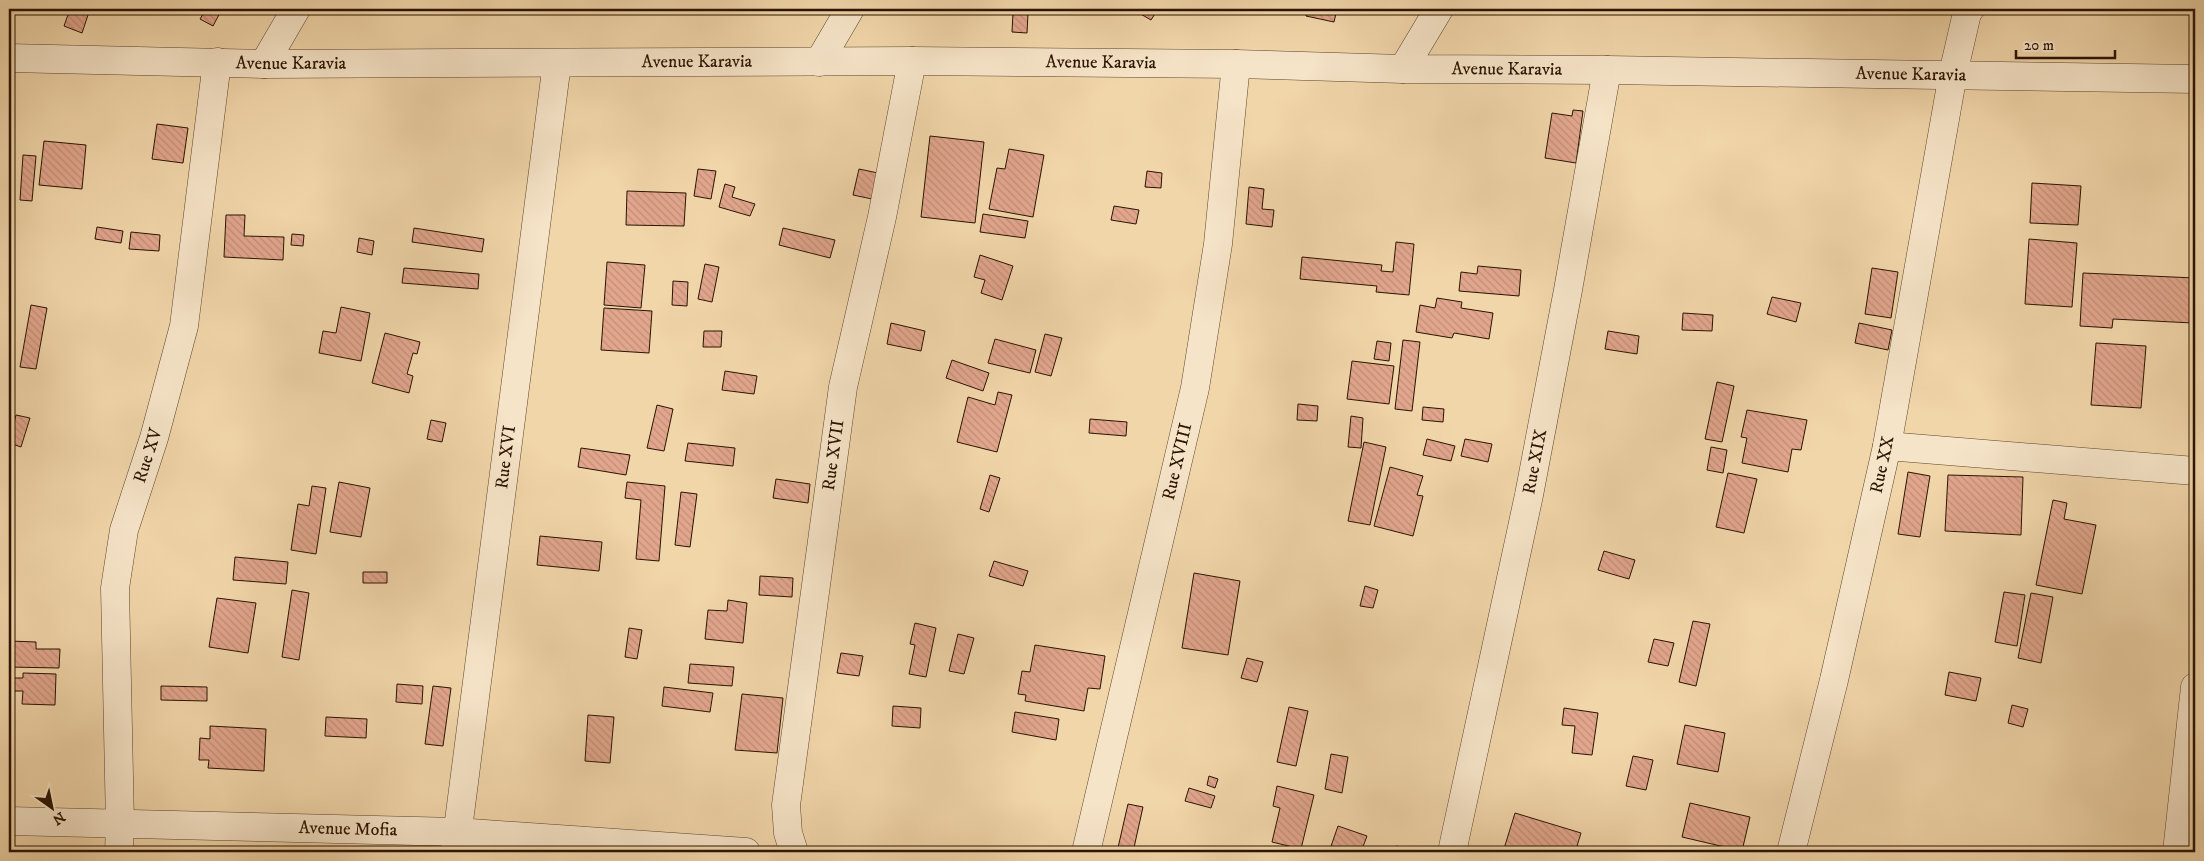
<svg xmlns="http://www.w3.org/2000/svg" width="2204" height="861" font-family="'IM FELL DW Pica',serif">
<defs>
<pattern id="building-back-hatch" width="6" height="6" patternUnits="userSpaceOnUse" patternTransform="scale(1.25)"><rect width="6" height="6" fill="#e2a68d"/><path d="M-1 5l2 2M0 0l6 6M5-1l2 2" fill="none" stroke="#c28e78"/></pattern>
</defs>
<rect width="100%" height="100%" fill="#f1d6aa"/>
<filter id="stains"><feTurbulence type="fractalNoise" baseFrequency=".004" numOctaves="4"/><feColorMatrix values="0 0 0 0 .2 0 0 0 0 .09 0 0 0 0 .02 0 0 0 .5 -.17"/></filter>
<radialGradient id="worn" r=".72"><stop offset=".6" stop-color="#630" stop-opacity="0"/><stop offset="1" stop-color="#630" stop-opacity=".3"/></radialGradient>
<path fill="url(#building-back-hatch)" stroke="#2a1300" d="M 70,9 L 90,9 L 82,33 L 64,26 Z
M 206,9 L 222,9 L 213,26 L 200,19 Z
M 1132,9 L 1158,9 L 1151,20 Z
M 1308,9 L 1337,9 L 1334,22 L 1306,16 Z
M 1013,12 L 1028,13 L 1027,33 L 1012,32 Z
M 1573,110 L 1583,111 L 1576,163 L 1545,158 L 1552,113 L 1572,116 Z
M 157,124 L 188,128 L 183,163 L 152,159 Z
M 930,136 L 984,142 L 975,223 L 921,217 Z
M 44,141 L 86,145 L 82,189 L 39,185 Z
M 1009,149 L 1044,155 L 1033,217 L 989,209 L 997,168 L 1005,169 Z
M 23,155 L 36,156 L 32,201 L 20,200 Z
M 698,169 L 716,171 L 711,199 L 694,196 Z
M 859,169 L 878,173 L 872,199 L 853,195 Z
M 1147,171 L 1162,173 L 1161,188 L 1145,187 Z
M 2032,183 L 2081,186 L 2078,225 L 2030,223 Z
M 725,184 L 735,187 L 732,197 L 755,204 L 750,216 L 719,207 Z
M 1249,187 L 1264,189 L 1262,209 L 1274,210 L 1272,227 L 1246,224 Z
M 627,191 L 686,193 L 684,226 L 626,225 Z
M 1114,206 L 1139,210 L 1136,224 L 1111,220 Z
M 983,214 L 1028,221 L 1025,238 L 980,232 Z
M 226,215 L 245,215 L 244,236 L 284,237 L 283,260 L 224,257 Z
M 97,227 L 123,231 L 121,243 L 95,239 Z
M 414,228 L 484,239 L 482,252 L 412,242 Z
M 783,228 L 835,240 L 830,258 L 779,245 Z
M 131,232 L 160,235 L 159,251 L 129,249 Z
M 292,234 L 304,235 L 303,246 L 291,245 Z
M 359,238 L 374,241 L 372,255 L 357,252 Z
M 2029,239 L 2077,243 L 2072,307 L 2025,304 Z
M 1396,242 L 1414,244 L 1409,295 L 1376,292 L 1377,286 L 1300,279 L 1302,257 L 1382,265 L 1381,271 L 1393,272 Z
M 980,255 L 1013,266 L 1002,300 L 981,293 L 985,280 L 974,277 Z
M 607,262 L 645,265 L 641,308 L 604,305 Z
M 705,264 L 719,267 L 712,302 L 698,299 Z
M 1478,266 L 1521,270 L 1519,296 L 1459,291 L 1461,272 L 1477,274 Z
M 404,268 L 479,274 L 478,289 L 402,283 Z
M 1872,268 L 1898,272 L 1891,318 L 1865,314 Z
M 2083,273 L 2195,278 L 2193,323 L 2113,319 L 2112,328 L 2080,326 Z
M 673,281 L 688,282 L 687,306 L 672,305 Z
M 1772,297 L 1801,303 L 1796,322 L 1767,314 Z
M 1437,298 L 1462,302 L 1461,308 L 1493,313 L 1489,339 L 1454,333 L 1452,338 L 1416,332 L 1420,305 L 1435,308 Z
M 31,305 L 47,308 L 36,369 L 20,367 Z
M 341,307 L 370,313 L 361,361 L 319,353 L 323,331 L 336,333 Z
M 604,308 L 652,311 L 649,353 L 601,350 Z
M 1683,313 L 1713,315 L 1712,331 L 1682,330 Z
M 891,323 L 925,331 L 921,351 L 887,344 Z
M 1859,323 L 1892,330 L 1888,350 L 1855,343 Z
M 704,331 L 722,331 L 721,347 L 703,347 Z
M 1608,331 L 1639,336 L 1637,354 L 1605,349 Z
M 385,333 L 420,342 L 417,354 L 413,353 L 407,374 L 413,376 L 409,393 L 372,383 Z
M 1045,334 L 1062,338 L 1051,376 L 1035,372 Z
M 995,339 L 1036,350 L 1030,373 L 988,363 Z
M 1403,340 L 1420,342 L 1412,411 L 1395,409 Z
M 1377,341 L 1391,343 L 1389,361 L 1374,359 Z
M 2096,343 L 2146,346 L 2141,408 L 2091,405 Z
M 952,360 L 989,373 L 983,391 L 946,378 Z
M 1352,361 L 1394,366 L 1389,404 L 1347,399 Z
M 725,371 L 757,376 L 754,394 L 722,390 Z
M 1717,382 L 1734,386 L 1722,442 L 1705,439 Z
M 998,392 L 1012,395 L 997,452 L 957,442 L 968,397 L 995,405 Z
M 1298,404 L 1318,406 L 1317,421 L 1297,420 Z
M 657,405 L 673,409 L 664,451 L 647,448 Z
M 1423,407 L 1444,409 L 1443,422 L 1422,420 Z
M 1747,410 L 1807,420 L 1801,450 L 1792,449 L 1788,472 L 1742,463 L 1747,438 L 1741,437 Z
M 16,415 L 30,418 L 21,447 L 9,443 Z
M 1351,416 L 1363,418 L 1361,448 L 1348,447 Z
M 1090,419 L 1127,422 L 1126,436 L 1089,433 Z
M 431,420 L 446,423 L 442,442 L 427,439 Z
M 1427,439 L 1455,446 L 1451,461 L 1423,455 Z
M 1465,439 L 1492,444 L 1488,462 L 1461,456 Z
M 1364,442 L 1386,447 L 1370,525 L 1348,521 Z
M 688,443 L 735,448 L 733,466 L 685,461 Z
M 1711,447 L 1727,450 L 1723,473 L 1707,470 Z
M 581,448 L 630,455 L 626,475 L 578,467 Z
M 1390,467 L 1423,476 L 1417,495 L 1423,496 L 1413,536 L 1374,526 Z
M 1908,472 L 1930,476 L 1920,537 L 1898,534 Z
M 1728,473 L 1757,479 L 1744,533 L 1716,527 Z
M 990,475 L 1000,478 L 989,512 L 980,509 Z
M 1948,475 L 2023,477 L 2021,535 L 1945,531 Z
M 776,479 L 810,484 L 808,503 L 773,498 Z
M 339,482 L 370,488 L 361,537 L 330,532 Z
M 627,482 L 665,486 L 659,561 L 636,559 L 641,500 L 625,498 Z
M 312,486 L 326,488 L 316,554 L 291,550 L 298,504 L 309,506 Z
M 681,492 L 697,494 L 690,547 L 675,545 Z
M 2053,500 L 2067,503 L 2064,519 L 2096,525 L 2082,594 L 2036,585 Z
M 540,536 L 602,542 L 599,571 L 537,565 Z
M 1604,551 L 1635,560 L 1629,579 L 1598,570 Z
M 235,557 L 288,562 L 286,584 L 233,580 Z
M 994,561 L 1028,571 L 1023,586 L 989,576 Z
M 363,572 L 387,572 L 387,583 L 363,583 Z
M 1194,573 L 1240,581 L 1228,655 L 1182,648 Z
M 760,576 L 793,578 L 792,597 L 759,595 Z
M 1365,586 L 1378,590 L 1373,608 L 1360,606 Z
M 292,590 L 309,593 L 299,660 L 282,657 Z
M 2004,592 L 2025,595 L 2017,646 L 1995,642 Z
M 2031,593 L 2053,597 L 2041,663 L 2018,658 Z
M 217,598 L 256,603 L 248,653 L 209,647 Z
M 728,600 L 747,603 L 743,643 L 705,639 L 708,610 L 727,611 Z
M 1693,621 L 1710,624 L 1696,686 L 1679,682 Z
M 915,623 L 936,628 L 926,677 L 909,674 L 915,645 L 910,644 Z
M 629,628 L 642,630 L 637,659 L 625,657 Z
M 958,634 L 974,638 L 964,674 L 949,671 Z
M 1654,639 L 1674,643 L 1668,666 L 1648,662 Z
M 9,641 L 36,642 L 36,649 L 60,649 L 59,668 L 9,667 Z
M 1035,645 L 1105,656 L 1100,689 L 1088,688 L 1084,711 L 1025,701 L 1026,695 L 1018,694 L 1022,671 L 1030,672 Z
M 841,653 L 863,656 L 859,676 L 837,673 Z
M 1247,658 L 1263,662 L 1257,682 L 1241,678 Z
M 690,664 L 734,667 L 732,686 L 688,683 Z
M 1949,672 L 1981,678 L 1976,701 L 1945,695 Z
M 23,673 L 56,674 L 55,705 L 22,704 L 23,691 L 9,691 L 9,678 L 23,678 Z
M 397,684 L 423,686 L 422,704 L 396,702 Z
M 161,686 L 207,687 L 207,701 L 161,700 Z
M 433,686 L 451,688 L 443,746 L 425,744 Z
M 664,687 L 713,693 L 710,712 L 662,706 Z
M 742,694 L 783,698 L 777,753 L 735,750 Z
M 2012,705 L 2028,709 L 2023,727 L 2008,723 Z
M 893,706 L 921,708 L 920,728 L 892,726 Z
M 1289,707 L 1308,711 L 1296,766 L 1277,762 Z
M 1564,708 L 1598,713 L 1592,755 L 1572,753 L 1575,726 L 1562,725 Z
M 1015,712 L 1059,719 L 1056,740 L 1012,732 Z
M 588,715 L 614,717 L 610,763 L 585,761 Z
M 326,717 L 367,719 L 366,738 L 325,736 Z
M 1685,725 L 1725,733 L 1718,772 L 1677,764 Z
M 210,726 L 266,729 L 264,771 L 208,768 L 209,760 L 199,760 L 200,738 L 210,739 Z
M 1331,754 L 1348,757 L 1342,793 L 1325,789 Z
M 1633,756 L 1653,760 L 1646,790 L 1626,786 Z
M 1209,776 L 1218,779 L 1215,788 L 1207,785 Z
M 1277,786 L 1314,795 L 1301,849 L 1272,842 L 1280,808 L 1273,806 Z
M 1189,788 L 1215,796 L 1211,808 L 1185,801 Z
M 1690,803 L 1750,817 L 1742,851 L 1682,837 Z
M 1128,804 L 1143,807 L 1133,852 L 1117,852 Z
M 1515,813 L 1581,833 L 1577,846 L 1588,849 L 1587,852 L 1503,852 Z
M 1338,826 L 1367,836 L 1361,852 L 1329,852 Z
M 1396,846 L 1423,852 L 1395,852 Z"/>
<g fill="none" stroke-linecap="round" stroke-linejoin="round">
<g stroke="#5c442a" stroke-width="29">
<g id="minor">
<path id="s1" d="M 9,58 L 264,64 L 912,61 L 1236,64 L 1403,69 L 1607,70 L 2195,79"/>
<path d="M 819,62 L 850,9"/>
<path d="M 264,64 L 296,9"/>
<path d="M 1403,69 L 1439,9"/>
<path d="M 1887,446 L 2195,471"/>
<path id="s2" d="M 9,821 L 457,832 L 746,852"/>
<path id="s3" d="M 119,852 L 120,824 L 115,588 L 124,530 L 154,438 L 184,326 L 217,62"/>
<path id="s4" d="M 455,852 L 557,63"/>
<path id="s5" d="M 794,852 L 788,833 L 786,805 L 843,387 L 882,217 L 912,61"/>
<path id="s6" d="M 1086,852 L 1195,388 L 1218,244 L 1236,64"/>
<path id="s7" d="M 1452,852 L 1529,495 L 1568,290 L 1607,70"/>
<path id="s8" d="M 1791,852 L 1834,680 L 1887,446 L 1953,74 L 1967,13 L 1970,9"/>
<path d="M 2177,852 L 2195,687"/>
</g>
</g>
<use href="#minor" stroke="#f6e4c8" stroke-width="28"/>
</g>
<g text-anchor="middle" dominant-baseline="central" stroke-width="4.5" stroke-linejoin="round" paint-order="stroke">
<g font-size="18" fill="#2a1300" stroke="#f6e4c8">
<text stroke="none"><textPath href="#s1" startOffset="688">Avenue Karavia</textPath></text>
<text stroke="none"><textPath href="#s1" startOffset="282">Avenue Karavia</textPath></text>
<text stroke="none"><textPath href="#s1" startOffset="1092">Avenue Karavia</textPath></text>
<text stroke="none"><textPath href="#s1" startOffset="1498">Avenue Karavia</textPath></text>
<text stroke="none"><textPath href="#s1" startOffset="1902">Avenue Karavia</textPath></text>
<text stroke="none"><textPath href="#s5" startOffset="401">Rue XVII</textPath></text>
<text stroke="none"><textPath href="#s3" startOffset="401">Rue XV</textPath></text>
<text stroke="none"><textPath href="#s4" startOffset="398">Rue XVI</textPath></text>
<text stroke="none"><textPath href="#s6" startOffset="401">Rue XVIII</textPath></text>
<text stroke="none"><textPath href="#s7" startOffset="399">Rue XIX</textPath></text>
<text stroke="none"><textPath href="#s8" startOffset="398">Rue XX</textPath></text>
<text stroke="none"><textPath href="#s2" startOffset="339">Avenue Mofia</textPath></text>
</g>
</g>
<rect width="2204" height="861" fill="none" stroke="#f1d6aa" stroke-width="30"/>
<rect x="10" y="10" width="2184" height="841" fill="none" stroke="#2a1300" stroke-width="2.5"/>
<rect x="15" y="15" width="2174" height="831" fill="none" stroke="#2a1300"/>
<g transform="translate(52 808) rotate(147)" stroke="#f6e4c8" stroke-width="4" paint-order="stroke">
<path d="M0-4L9 19L0 12L-9 19Z" fill="#2a1300"/>
<text y="-8" font-size="14" font-weight="bold" text-anchor="middle" fill="#2a1300">N</text>
</g>
<path d="M2016 50v8h99v-8" fill="none" stroke="#2a1300" stroke-width="2.5"/>
<text x="2024" y="50" font-size="15" fill="#2a1300" stroke="#f6e4c8" stroke-width="4" paint-order="stroke">20 m</text>
<rect width="100%" height="100%" filter="url(#stains)"/>
<rect width="100%" height="100%" fill="url(#worn)"/>
</svg>
